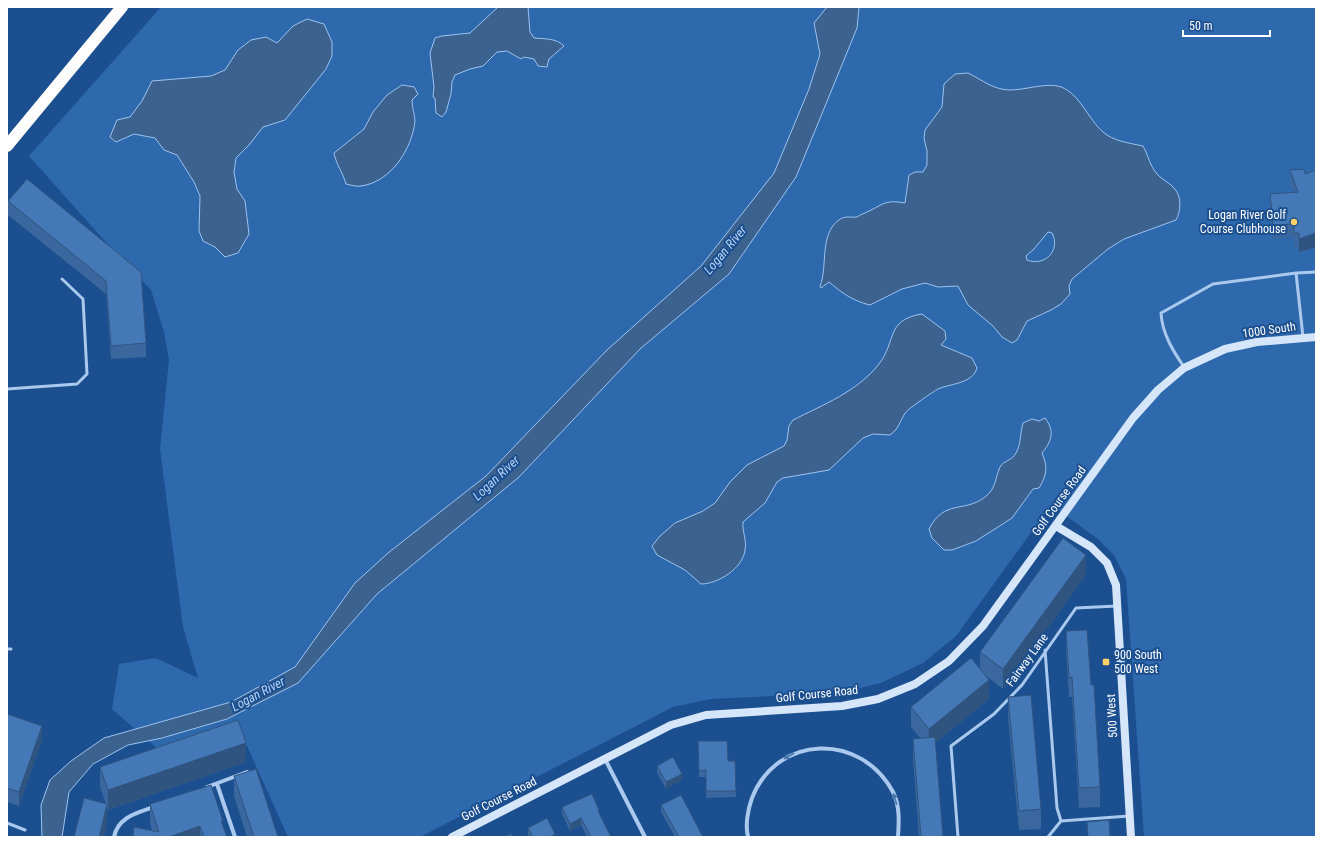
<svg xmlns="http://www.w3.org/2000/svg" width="1323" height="844" font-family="'Roboto Condensed',sans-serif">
<rect width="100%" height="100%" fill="#1b4f8f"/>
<path fill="#2e69ad" d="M 161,7 L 1316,7 L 1316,837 L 1144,837 L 1126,579 L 1114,555 L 1098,539 L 1051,505 L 956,636 L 923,663 L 881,683 L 839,693 L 711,699 L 673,707 L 420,837 L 288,837 L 247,746 L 236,737 L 158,749 L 112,709 L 119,664 L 156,658 L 198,678 L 183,627 L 160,449 L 169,360 L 164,332 L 151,290 L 102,238 L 29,156 Z"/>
<path fill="#3c6290" stroke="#9cc4f0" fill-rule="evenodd" d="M 498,7 L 528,7 L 530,32 L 534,38 C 545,39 556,38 564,46 L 549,59 L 547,67 L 538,66 L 534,59 L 524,57 L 521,59 L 507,51 L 497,52 L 483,66 L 470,69 L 455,75 L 452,82 L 451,94 L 446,112 L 442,117 L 436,113 L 435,98 L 433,97 L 434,87 L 430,53 L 435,38 L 442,36 L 470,33 Z
M 827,7 L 859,7 L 857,28 L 796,177 L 729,274 L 640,349 L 519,477 L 377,594 L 298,683 L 227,719 L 162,738 L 128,745 L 93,764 L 69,792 L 62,837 L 42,837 L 41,805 L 50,780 L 71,761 L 104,738 L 231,702 L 295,667 L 355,583 L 388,553 L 486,476 L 607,350 L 701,266 L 774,173 L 809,89 L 820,54 L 814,23 Z
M 307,19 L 324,24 L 332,42 L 332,56 L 326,69 L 285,120 L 263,127 L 249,145 L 236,158 L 234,172 L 237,189 L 245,201 L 249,234 L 238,253 L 225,257 L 215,247 L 203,241 L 199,231 L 200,196 L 194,182 L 177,155 L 164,150 L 155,138 L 134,134 L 116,142 L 110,137 L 117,120 L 130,117 L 142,101 L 152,81 L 211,76 L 225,70 L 238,50 L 251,40 L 266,37 L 277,43 L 293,26 Z
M 968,73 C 982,80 994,90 1010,90 C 1026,90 1047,82 1061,87 C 1080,94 1088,119 1103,132 C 1113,141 1129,143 1143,146 C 1148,155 1150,166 1157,174 C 1162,180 1169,182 1174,188 C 1182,196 1181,211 1176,220 L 1124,239 L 1108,249 L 1072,279 L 1069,286 L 1070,294 L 1061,304 L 1051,310 L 1027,321 L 1017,340 L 1012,343 L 1002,337 L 993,326 L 968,305 L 958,286 L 938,287 L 925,283 L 902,289 L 870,305 C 853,301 842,293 829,282 L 821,288 L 820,286 C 828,267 819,234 839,220 C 845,215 851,218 857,217 C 859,216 862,214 865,213 C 883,205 884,199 905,203 L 909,175 L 915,172 L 923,172 L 927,165 L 927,151 L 924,138 L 925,130 L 942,107 L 944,84 L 955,74 ZM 1048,232 L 1052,233 C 1061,250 1045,267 1027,260 L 1026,256 L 1034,249 Z
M 402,85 L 414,87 L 418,94 L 412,100 C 412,108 415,115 415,121 C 412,149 391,182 361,186 C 357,187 351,185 346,184 C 343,173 336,164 334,153 L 364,129 L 373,112 L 387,95 Z
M 922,314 L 945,331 L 946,339 L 941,345 L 972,358 L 977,368 C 972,384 952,383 938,389 C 934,391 908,409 906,412 C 900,420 899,429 890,435 L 873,434 L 863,438 L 829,470 L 783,478 L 777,482 L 765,503 L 743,522 C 742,531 747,540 745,550 C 743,568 718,584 701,584 L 685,570 L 657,555 L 652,546 L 660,536 L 675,523 L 703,511 L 715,503 L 730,482 L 747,465 L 784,446 L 787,440 L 789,426 L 793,420 C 823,405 858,391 879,364 C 897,341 885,320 922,314 Z
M 1045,418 C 1055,431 1052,441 1042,453 C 1048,467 1047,475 1039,488 L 1033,489 L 1012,518 L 976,541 L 952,550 L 944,550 L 932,538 L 929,529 C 944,499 965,513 985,497 C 996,489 995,478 1000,467 C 1003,461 1013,460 1016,453 C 1021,445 1020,433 1023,423 L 1032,419 L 1039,421 Z"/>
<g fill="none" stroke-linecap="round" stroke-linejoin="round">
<path stroke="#a9c9ee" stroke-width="3" d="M 1296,273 L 1303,337
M 1184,367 C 1173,351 1162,333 1161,313 L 1213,284 L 1296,273 L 1316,272
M 7,389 L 77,384 L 87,374 L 83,299 L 62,279
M 7,649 L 11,649
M 1045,650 L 1057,808 L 1061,821
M 7,823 L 25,830
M 958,837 L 951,746 L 994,714 L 1022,685 L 1076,608 L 1117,606
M 1048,837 L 1061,821 L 1129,816"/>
<path stroke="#a9c9ee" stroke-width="4" d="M 605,759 L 645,837
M 217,784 L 235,837
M 207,787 L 247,772
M 114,837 C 118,817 137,813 154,807
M 748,837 C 745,825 748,809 752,798 C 777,734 861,732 893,792 C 900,806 899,822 898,837"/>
<path stroke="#d6e6fa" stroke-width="8" d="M 1056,526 L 1091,547 L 1107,563 L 1116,585 L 1131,837
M 452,837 L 671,725 L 706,715 L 842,706 L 878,699 L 915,684 L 949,661 L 983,626 L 1133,418 L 1158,390 L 1184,368 L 1225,349 L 1257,342 L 1316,337"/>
<path stroke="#fff" stroke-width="12" d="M 7,146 L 122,7"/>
</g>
<path fill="#3a679d" d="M 1290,170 L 1305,174 L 1316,170 L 1316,247 L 1299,252 L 1299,247 L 1294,247 L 1294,237 L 1273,239 L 1270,207 L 1270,194 L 1293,192 L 1290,184 Z
M 8,201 L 141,272 L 146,343 L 146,357 L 111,359 L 106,294 L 8,215 Z
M 1086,575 L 1003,689 L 986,676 L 989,699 L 935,743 L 943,837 L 919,837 L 913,759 L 913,739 L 920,738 L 911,727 L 911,707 L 980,669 L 980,652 Z
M 1066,631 L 1091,685 L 1100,787 L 1100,807 L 1079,808 L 1072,697 L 1069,697 L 1066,651 Z
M 1008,697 L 1041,809 L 1041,829 L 1019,830 L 1008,717 Z
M 7,714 L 42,740 L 19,806 L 7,802 Z
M 698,741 L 728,761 L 736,791 L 736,797 L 706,798 L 706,777 L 699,777 Z
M 246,762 L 108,810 L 107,808 L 107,824 L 104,837 L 74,837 L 106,804 L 100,787 L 100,767 Z
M 657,766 L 682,780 L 666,789 L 657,773 Z
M 234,776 L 278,837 L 247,837 L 234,796 Z
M 150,804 L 223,826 L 227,837 L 133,837 L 152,831 L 150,823 Z
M 661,805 L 703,837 L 675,837 L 661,812 Z
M 562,807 L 599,814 L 611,837 L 587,837 L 581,825 L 570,831 L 562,814 Z
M 528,828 L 555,837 L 530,837 L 528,835 Z"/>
<path fill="#305480" d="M 1316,233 L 1316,247 L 1299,252 L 1299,239 Z
M 1086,555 L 1086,575 L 1003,689 L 1003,669 Z
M 989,680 L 989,699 L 929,748 L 929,729 Z
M 42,726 L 42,740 L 19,806 L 19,792 Z
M 246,743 L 246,762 L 108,810 L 108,790 Z
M 682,774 L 682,780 L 666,789 L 666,782 Z
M 107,804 L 107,824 L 104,837 L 99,837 Z
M 581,818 L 581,825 L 570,831 L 570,824 Z
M 200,826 L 200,837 L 169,837 Z
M 555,834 L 555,837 L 550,837 Z"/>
<path fill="#4478b7" stroke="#305480" d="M 1304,169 L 1305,174 L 1316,170 L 1316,233 L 1299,239 L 1299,233 L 1294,233 L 1294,224 L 1273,225 L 1270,194 L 1298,192 L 1290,170 Z
M 27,179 L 141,272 L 146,343 L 111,346 L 106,281 L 8,201 Z
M 1063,538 L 1086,555 L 1003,669 L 980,652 Z
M 1087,630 L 1091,685 L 1094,685 L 1100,787 L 1079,788 L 1072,677 L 1069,678 L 1066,631 Z
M 971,658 L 989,680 L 929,729 L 911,707 Z
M 1031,695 L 1041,809 L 1019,811 L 1008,697 Z
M 7,714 L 42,726 L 19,792 L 7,788 Z
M 238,720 L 246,743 L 108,790 L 100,767 Z
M 935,737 L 943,837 L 921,837 L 913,739 Z
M 698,741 L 727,741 L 728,761 L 735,761 L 736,791 L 706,791 L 706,770 L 699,771 Z
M 673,757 L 682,774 L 666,782 L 657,766 Z
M 256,769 L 278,837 L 254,837 L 234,776 Z
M 211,785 L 223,821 L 221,821 L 227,837 L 204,837 L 200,826 L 169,837 L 133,837 L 134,827 L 159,832 L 150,804 Z
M 592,794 L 599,810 L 598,811 L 611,837 L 591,837 L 581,818 L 570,824 L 562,807 Z
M 681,795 L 703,837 L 679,837 L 661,805 Z
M 84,798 L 107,804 L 99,837 L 74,837 Z
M 547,818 L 555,834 L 550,837 L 533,837 L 528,828 Z
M 1109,820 L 1110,837 L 1088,837 L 1087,822 Z
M 511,834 L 513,837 L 505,837 Z"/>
<defs><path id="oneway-solid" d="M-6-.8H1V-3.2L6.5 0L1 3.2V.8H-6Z"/></defs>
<g fill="#4674ac">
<use href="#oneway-solid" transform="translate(789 756) rotate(150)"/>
<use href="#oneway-solid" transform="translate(895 799) rotate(-107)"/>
</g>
<g fill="#ffd166" stroke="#1b4f8f" stroke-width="1.5">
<circle cx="1294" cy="222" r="4"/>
<rect x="1102" y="658" width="8" height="8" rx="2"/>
</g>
<g text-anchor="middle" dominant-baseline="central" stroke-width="4" stroke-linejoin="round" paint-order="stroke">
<g font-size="12" fill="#fff" stroke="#1b4f8f" text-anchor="end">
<text x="1286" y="215">Logan River Golf<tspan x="1286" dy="14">Course Clubhouse</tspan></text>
<text x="1114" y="655" text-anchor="start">900 South<tspan x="1114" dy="14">500 West</tspan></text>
</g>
<g font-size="12" fill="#fff" stroke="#1b4f8f">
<text transform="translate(1269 330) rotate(-8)">1000 South</text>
<text transform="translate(1059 501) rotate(-54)">Golf Course Road</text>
<text transform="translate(1027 660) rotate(-54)">Fairway Lane</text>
<text transform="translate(817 694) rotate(-6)">Golf Course Road</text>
<text transform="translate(1112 716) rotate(-93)">500 West</text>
<text transform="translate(499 799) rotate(-27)">Golf Course Road</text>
</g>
<g font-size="13" font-style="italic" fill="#b5d3f5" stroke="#1b4f8f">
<text transform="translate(725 250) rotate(-50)">Logan River</text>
<text transform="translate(496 478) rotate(-43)">Logan River</text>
<text transform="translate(258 694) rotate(-28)">Logan River</text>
</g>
</g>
<rect width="1323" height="844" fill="none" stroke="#ffffff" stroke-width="16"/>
<path d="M1183 30v6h87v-6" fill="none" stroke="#ffffff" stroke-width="2"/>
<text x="1189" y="30" font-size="12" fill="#ffffff" stroke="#1b4f8f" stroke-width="3" paint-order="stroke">50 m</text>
</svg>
